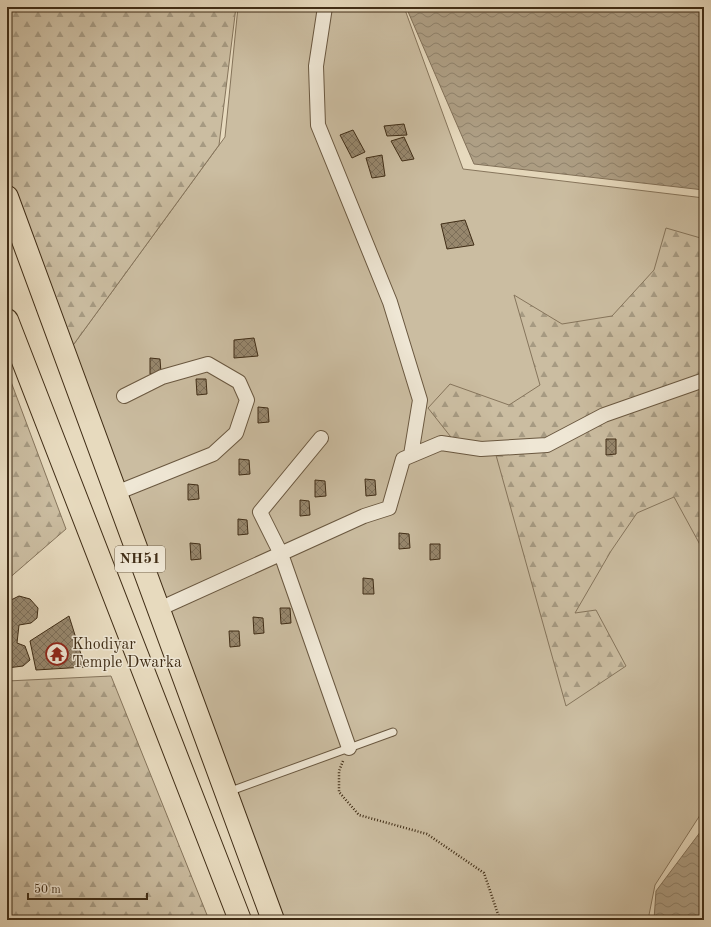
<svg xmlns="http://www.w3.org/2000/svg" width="711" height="927" font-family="'Old Standard TT',serif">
<defs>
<pattern id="forest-firs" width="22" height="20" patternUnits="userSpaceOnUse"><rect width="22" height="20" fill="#cbbda1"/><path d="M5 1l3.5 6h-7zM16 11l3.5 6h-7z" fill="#a69a82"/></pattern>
<pattern id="water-waves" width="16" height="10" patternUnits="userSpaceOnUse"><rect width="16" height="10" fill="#ae9f85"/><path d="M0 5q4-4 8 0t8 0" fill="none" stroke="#8f826c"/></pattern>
<pattern id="building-cross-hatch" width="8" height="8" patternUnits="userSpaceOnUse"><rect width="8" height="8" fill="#97876d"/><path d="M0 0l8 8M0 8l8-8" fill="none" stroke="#7d6f59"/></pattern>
</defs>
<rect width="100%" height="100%" fill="#e7dabe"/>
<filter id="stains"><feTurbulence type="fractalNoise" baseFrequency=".005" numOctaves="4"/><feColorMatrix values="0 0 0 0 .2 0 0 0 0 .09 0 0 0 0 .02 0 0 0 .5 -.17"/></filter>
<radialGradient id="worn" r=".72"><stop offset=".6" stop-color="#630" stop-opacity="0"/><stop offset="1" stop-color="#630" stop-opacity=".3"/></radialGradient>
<path fill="#cbbda1" stroke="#86755c" d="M 238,7 L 404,7 L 463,169 L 704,198 L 704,809 L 655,885 L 648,920 L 272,920 L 71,348 L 225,137 Z"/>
<path fill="url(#forest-firs)" stroke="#86755c" d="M 7,7 L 236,7 L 219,145 L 71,348 L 7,185 Z
M 666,228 L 704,239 L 704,552 L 674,497 L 637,513 L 611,551 L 575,613 L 596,610 L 626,666 L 566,706 L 494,448 L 458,446 L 428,408 L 450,384 L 509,405 L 540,385 L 514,295 L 562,324 L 612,316 L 654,270 Z
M 7,371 L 66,529 L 7,580 Z
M 111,676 L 209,920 L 7,920 L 7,681 Z"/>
<path fill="url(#water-waves)" stroke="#827159" d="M 406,7 L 704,7 L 704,190 L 474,164 Z
M 704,827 L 704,920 L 654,920 L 656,891 Z"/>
<path fill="url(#building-cross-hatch)" stroke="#402d16" d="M 404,124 L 407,135 L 387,136 L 384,126 Z
M 353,130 L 365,152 L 352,158 L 340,135 Z
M 404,137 L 414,159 L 402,161 L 391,141 Z
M 382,155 L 385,176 L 372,178 L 366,158 Z
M 465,220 L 474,245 L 447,249 L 441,224 Z
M 254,338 L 258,356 L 234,358 L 234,340 Z
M 150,358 L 160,359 L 161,373 L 150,374 Z
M 196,379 L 206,379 L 207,394 L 197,395 Z
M 258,407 L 268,408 L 269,422 L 258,423 Z
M 606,439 L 616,439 L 616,454 L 606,455 Z
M 239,459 L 249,460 L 250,474 L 239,475 Z
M 365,479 L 375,480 L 376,495 L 366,496 Z
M 315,480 L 325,481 L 326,496 L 315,497 Z
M 188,484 L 198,485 L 199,499 L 188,500 Z
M 300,500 L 309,501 L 310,515 L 300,516 Z
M 238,519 L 247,520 L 248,534 L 238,535 Z
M 399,533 L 409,534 L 410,548 L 399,549 Z
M 190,543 L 200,544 L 201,559 L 191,560 Z
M 430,544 L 440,544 L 440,559 L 430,560 Z
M 363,578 L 373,579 L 374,594 L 363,594 Z
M 19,596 L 30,599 L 38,608 L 37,618 L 31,623 L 19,625 L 17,643 L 25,646 L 30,660 L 23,666 L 7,668 L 7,602 Z
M 280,608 L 290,608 L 291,623 L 281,624 Z
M 69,616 L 85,667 L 36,670 L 30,641 Z
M 253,617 L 263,618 L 264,633 L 254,634 Z
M 229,631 L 239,631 L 240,646 L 230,647 Z"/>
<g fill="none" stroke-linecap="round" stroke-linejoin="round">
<g stroke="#6a5840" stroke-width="9">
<path id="lane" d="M 228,792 L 393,732"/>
</g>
<g stroke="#6a5840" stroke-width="16">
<path id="street" d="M 325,7 L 316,66 L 318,125 L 390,302 L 420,400 L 411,455
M 321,438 L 260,512 L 281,554 L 349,748
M 116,493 L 213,454 L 236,433 L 247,400 L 239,382 L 208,364 L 162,377 L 124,396
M 159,609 L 364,516 L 389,508 L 403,459 L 441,443 L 481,449 L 547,445 L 604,415 L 704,380"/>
</g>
<g stroke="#402d16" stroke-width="24">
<path id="highway" d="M 7,197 L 273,920
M 7,320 L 240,920"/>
</g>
<path stroke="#402d16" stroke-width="2.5" stroke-dasharray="1 2" stroke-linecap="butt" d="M 343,761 L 339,771 L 339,792 L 359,815 L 427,834 L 484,873 L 500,920"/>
<use href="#lane" stroke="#efe7d5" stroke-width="7"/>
<use href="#street" stroke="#efe7d5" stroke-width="14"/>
<use href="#highway" stroke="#e7dabe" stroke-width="22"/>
</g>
<defs>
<g id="temple-ring" transform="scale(1.15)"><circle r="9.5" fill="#efe7d5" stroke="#8f2418" stroke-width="1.5"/><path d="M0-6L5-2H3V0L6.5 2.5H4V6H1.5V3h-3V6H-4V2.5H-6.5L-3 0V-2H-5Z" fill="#8f2418"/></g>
</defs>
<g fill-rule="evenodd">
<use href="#temple-ring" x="57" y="654"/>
</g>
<g text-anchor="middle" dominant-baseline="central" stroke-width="3" stroke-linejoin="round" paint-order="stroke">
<rect fill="#efe7d5" stroke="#74654f" stroke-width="1" x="115" y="546" width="50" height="26" rx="3"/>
<g font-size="15" font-weight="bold" fill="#402d16">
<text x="140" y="559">NH51</text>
</g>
<g font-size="16" fill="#402d16" stroke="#efe7d5" text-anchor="start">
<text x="72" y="645">Khodiyar<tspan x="72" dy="18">Temple Dwarka</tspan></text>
</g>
</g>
<rect width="711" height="927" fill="none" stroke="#e7dabe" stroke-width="24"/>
<rect x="8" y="8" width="695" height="911" fill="none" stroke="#402d16" stroke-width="2"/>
<rect x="12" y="12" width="687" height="903" fill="none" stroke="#402d16"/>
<path d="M28 893v6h119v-6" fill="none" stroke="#402d16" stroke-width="2"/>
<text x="34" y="893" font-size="12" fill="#402d16" stroke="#efe7d5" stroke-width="3" paint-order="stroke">50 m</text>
<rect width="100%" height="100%" filter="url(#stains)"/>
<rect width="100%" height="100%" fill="url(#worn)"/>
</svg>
